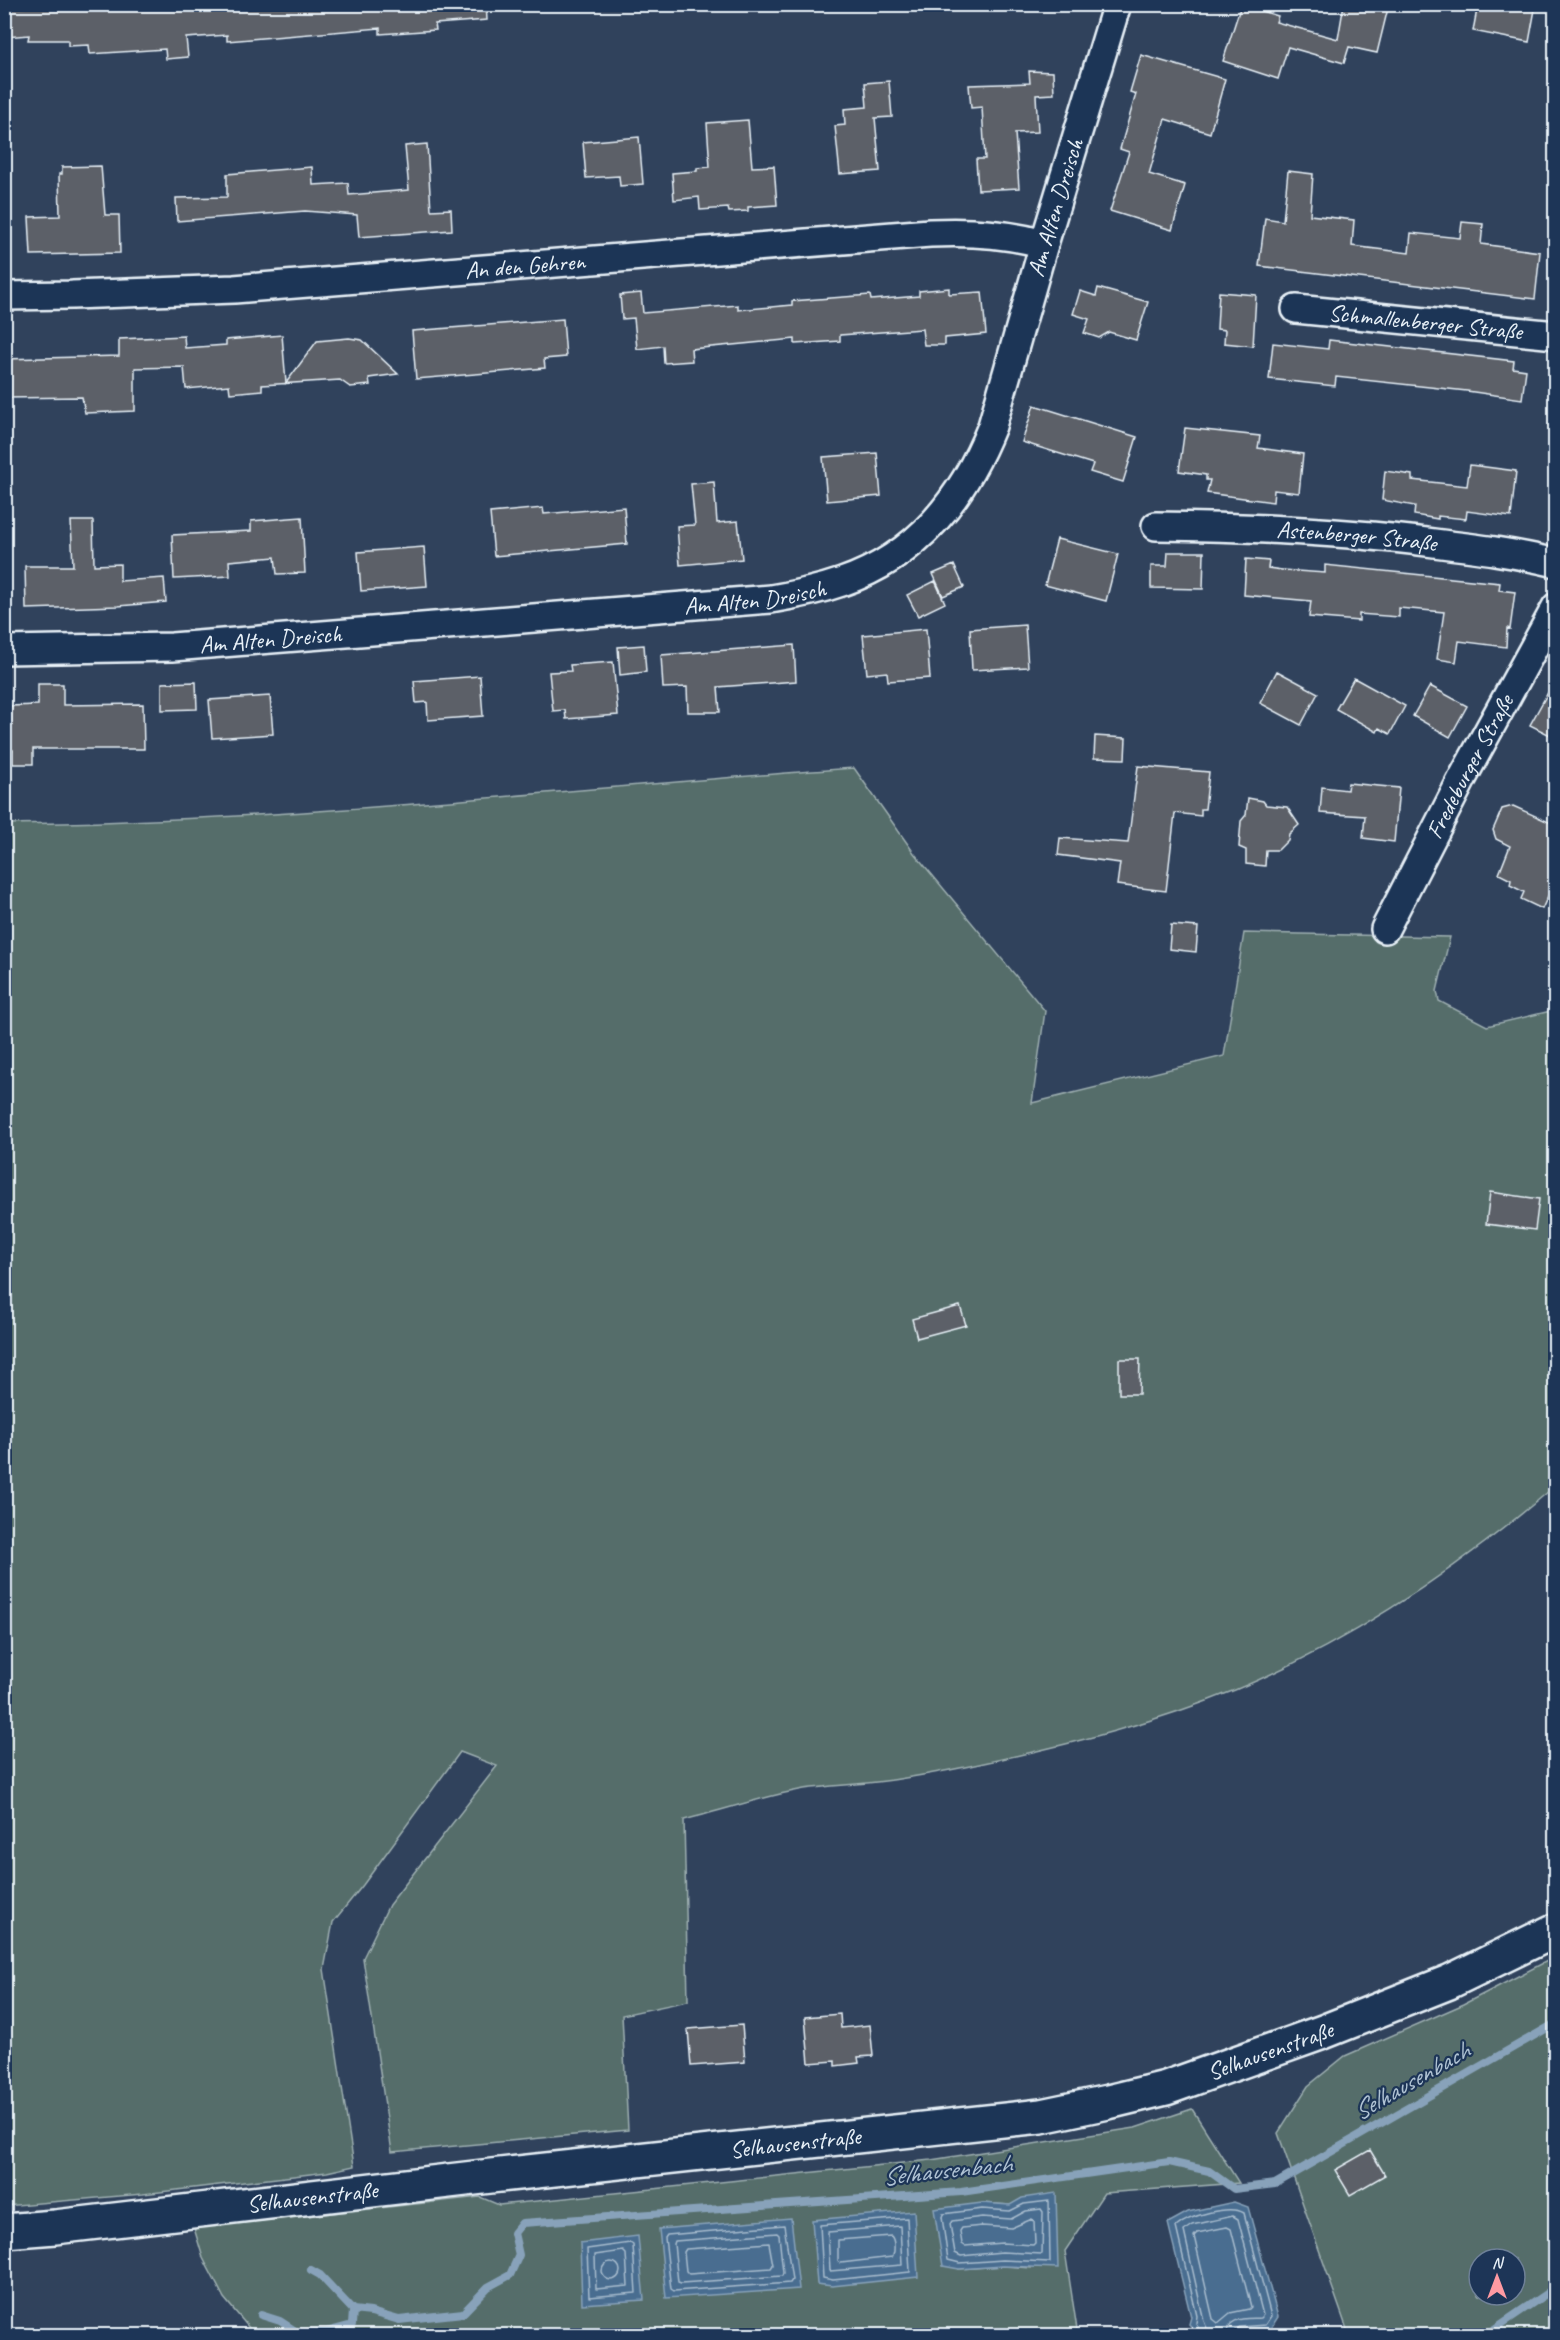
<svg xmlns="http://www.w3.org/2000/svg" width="1560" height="2340" font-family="Caveat,sans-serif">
<rect width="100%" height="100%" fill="#30425c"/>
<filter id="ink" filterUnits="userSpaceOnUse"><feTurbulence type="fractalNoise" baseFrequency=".0167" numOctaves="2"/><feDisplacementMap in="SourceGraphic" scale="12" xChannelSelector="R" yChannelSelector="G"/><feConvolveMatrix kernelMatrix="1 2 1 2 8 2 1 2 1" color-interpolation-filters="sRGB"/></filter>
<g filter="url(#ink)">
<path fill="#546d6a" stroke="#9eafb1" stroke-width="1.5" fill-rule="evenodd" d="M 854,768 L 914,853 L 1045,1011 L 1032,1103 L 1224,1056 L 1244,933 L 1450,937 L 1437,991 L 1439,1001 L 1487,1026 L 1555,1010 L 1555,1486 C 1459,1568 1353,1641 1235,1690 C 1157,1722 1075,1743 993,1761 C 962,1768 930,1774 899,1779 C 868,1784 836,1785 804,1789 C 764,1796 724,1810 684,1820 L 688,2001 L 622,2015 L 628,2130 L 392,2152 L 363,1958 L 389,1905 L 497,1766 L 460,1752 L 363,1885 L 333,1922 L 324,1969 L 354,2166 L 327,2172 L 143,2194 L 5,2206 L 5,824 C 289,822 571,788 854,768 Z
M 1555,1957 L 1555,2335 L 1349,2335 L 1278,2133 L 1308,2086 L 1345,2056 L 1464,2004 ZM 1479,2259 L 1515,2259 L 1515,2295 L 1479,2295 Z
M 1192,2109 L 1239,2183 L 1104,2193 L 1065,2251 L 1078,2336 L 255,2335 L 224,2298 L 203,2258 L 194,2228 L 480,2197 L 499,2205 L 931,2160 L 1135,2128 ZM 982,2203 L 1010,2205 L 1031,2268 L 1003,2266 L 959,2269 Z"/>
<path fill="#486d90" stroke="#88a2ba" stroke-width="1.5" d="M 1056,2193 L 1058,2268 L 1003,2266 L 959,2269 L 943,2266 L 934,2209 L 982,2203 L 1010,2205 L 1022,2198 Z
M 1234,2202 L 1248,2207 L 1278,2317 L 1269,2331 L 1198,2335 L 1189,2324 L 1191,2317 L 1168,2223 L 1188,2212 Z
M 914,2211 L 918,2277 L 832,2286 L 817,2284 L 812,2220 Z
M 791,2218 L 799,2289 L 666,2298 L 659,2229 Z
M 638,2236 L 644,2300 L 582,2304 L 580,2243 Z"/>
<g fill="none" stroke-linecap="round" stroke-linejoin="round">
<path stroke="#a8bcce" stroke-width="1.5" d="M 1049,2201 L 1050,2262 L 1003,2260 L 960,2263 L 948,2260 L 942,2217 L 943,2214 L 982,2209 L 1010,2211 L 1024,2204 Z
M 1041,2209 L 1043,2212 L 1042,2254 L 1002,2252 L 961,2256 L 955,2253 L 950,2224 L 952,2221 L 982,2217 L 1011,2219 L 1026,2211 Z
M 907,2218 L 910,2272 L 833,2280 L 823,2278 L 820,2225 Z
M 1032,2219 L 1034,2222 L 1035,2243 L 1033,2245 L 1002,2243 L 965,2246 L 962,2244 L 960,2231 L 962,2228 L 982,2226 L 1011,2228 Z
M 784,2225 L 792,2280 L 790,2283 L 674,2291 L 671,2289 L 665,2238 L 667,2235 Z
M 900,2226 L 902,2265 L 830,2271 L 828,2232 Z
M 1227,2227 L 1231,2229 L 1251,2307 L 1249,2309 L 1230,2313 L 1218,2323 L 1213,2319 L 1194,2236 L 1197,2233 Z
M 777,2233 L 779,2235 L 783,2273 L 782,2276 L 681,2283 L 678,2282 L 674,2244 L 675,2241 Z
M 891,2236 C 895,2240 895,2253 892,2257 L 841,2263 L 838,2261 L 838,2240 Z
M 630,2243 L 633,2245 L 636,2293 L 589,2297 L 587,2249 Z
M 769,2243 L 773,2265 L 771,2268 L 689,2274 L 686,2271 L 684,2252 L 686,2249 Z
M 623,2251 L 626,2254 L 628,2286 L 596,2289 L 595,2255 Z
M602 2271a9 9 0 1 1 18 0a9 9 0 1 1-18 0Z
M 1202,2336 L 1196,2323 L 1197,2316 L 1176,2227 C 1188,2216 1230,2204 1244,2213 L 1271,2316 L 1265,2325 L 1240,2327 L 1235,2330 L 1234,2336
M 1210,2336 L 1204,2321 L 1184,2231 L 1193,2225 L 1233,2216 L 1238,2219 L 1263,2315 L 1260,2318 C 1245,2319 1228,2316 1226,2336"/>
<path stroke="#88a2ba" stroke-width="8" d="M 311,2270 L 320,2275 L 353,2310
M 261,2315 L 280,2321 L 297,2332 L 326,2332 L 352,2325 L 353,2310 L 371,2312 L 399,2320 L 463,2313 L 488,2287 L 510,2275 L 519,2255 L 514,2233 L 522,2223 L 961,2192 L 1169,2162 L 1209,2171 L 1234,2189 L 1275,2184 L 1556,2023
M 1484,2336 L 1556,2287"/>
</g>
<path fill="#5c6067" stroke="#e8f1f8" stroke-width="1.5" d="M 115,4 L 486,4 L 487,20 L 435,24 L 436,30 L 380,34 L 380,28 L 227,41 L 227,35 L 186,38 L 188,57 L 166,59 L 165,49 L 90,54 L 89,45 L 68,46 L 68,40 L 28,40 L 29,35 L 5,37 L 6,8 Z
M 1344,4 L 1389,4 L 1377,53 L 1349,47 L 1344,63 L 1288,47 L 1278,79 L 1223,61 L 1241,5 L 1278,16 L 1276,22 L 1338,39 Z
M 1478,4 L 1536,4 L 1529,42 L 1473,31 Z
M 1141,55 L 1225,79 L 1210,133 L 1165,119 L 1149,174 L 1185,185 L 1172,230 L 1110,211 L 1129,152 L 1120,149 L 1136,94 L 1130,92 Z
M 1029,71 L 1053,72 L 1054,94 L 1036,95 L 1038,132 L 1015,133 L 1019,188 L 978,190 L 976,159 L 985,159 L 982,107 L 971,108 L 969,85 L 1030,83 Z
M 889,81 L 892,117 L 875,118 L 880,171 L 840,174 L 835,126 L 845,125 L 844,109 L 867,107 L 865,83 Z
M 748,120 L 752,167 L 774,166 L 777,205 L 748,207 L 748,211 L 729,212 L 728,208 L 700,210 L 699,197 L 674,200 L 672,173 L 697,171 L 697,168 L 710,167 L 707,123 Z
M 639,137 L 643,184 L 620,186 L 619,176 L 586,178 L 583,142 Z
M 427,144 L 431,210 L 451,209 L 452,230 L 359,237 L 357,215 L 305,211 L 177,221 L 176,198 L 227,197 L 227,174 L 312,167 L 313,185 L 348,183 L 349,195 L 409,190 L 405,146 Z
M 101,166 L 105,215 L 119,215 L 120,253 L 31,255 L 29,217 L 60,216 L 59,174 L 62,174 L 62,167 Z
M 1288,171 L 1313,174 L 1310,215 L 1354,220 L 1352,246 L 1409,253 L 1411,233 L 1460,238 L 1462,222 L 1483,224 L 1481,244 L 1540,252 L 1535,299 L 1259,266 L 1265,218 L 1283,221 Z
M 949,288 L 949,294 L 982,292 L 986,334 L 945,338 L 945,345 L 924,345 L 922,329 L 840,335 L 840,341 L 795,344 L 795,339 L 691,349 L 692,361 L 664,363 L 663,346 L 637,349 L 634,318 L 622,319 L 620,295 L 641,293 L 643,313 L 738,305 L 738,310 L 792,305 L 792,301 L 870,295 L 871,300 L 919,296 L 919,291 Z
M 1098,288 L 1148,302 L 1136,340 L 1109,332 L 1099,338 L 1084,333 L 1089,319 L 1073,314 L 1080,291 L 1096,296 Z
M 1219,292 L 1256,295 L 1253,346 L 1224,343 L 1225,330 L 1217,329 Z
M 563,319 L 566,357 L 544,359 L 545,368 L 416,379 L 412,331 Z
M 282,335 L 286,383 L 317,341 L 349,338 L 362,340 L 398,374 L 369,378 L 370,385 L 350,387 L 340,380 L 262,385 L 262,390 L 230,393 L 229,385 L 186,389 L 184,367 L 135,368 L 135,411 L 85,413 L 82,397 L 4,398 L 4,359 L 119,356 L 119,339 L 184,336 L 185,348 L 226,345 L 226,340 Z
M 1329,340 L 1514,361 L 1513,368 L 1526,370 L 1522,399 L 1467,391 L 1336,377 L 1335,386 L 1269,379 L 1273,343 L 1328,349 Z
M 1034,405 L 1137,437 L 1123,482 L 1090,472 L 1093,464 L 1022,442 Z
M 1185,428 L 1260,436 L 1258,448 L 1303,454 L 1299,493 L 1274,490 L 1273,502 L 1207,493 L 1210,480 L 1206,480 L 1206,475 L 1179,471 Z
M 877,453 L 881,496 L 827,501 L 823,457 Z
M 1470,465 L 1516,471 L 1511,517 L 1467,511 L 1466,519 L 1438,516 L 1438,519 L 1414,515 L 1415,506 L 1382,500 L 1385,471 L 1412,475 L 1412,480 L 1467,486 Z
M 714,482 L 717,523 L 738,521 L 742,559 L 680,565 L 677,526 L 695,525 L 691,484 Z
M 624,507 L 627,544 L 494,556 L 490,513 L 543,508 L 544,514 Z
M 302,517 L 305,573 L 277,574 L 275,557 L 229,561 L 230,576 L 174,579 L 172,535 L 251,531 L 251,521 Z
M 71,521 L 93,521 L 94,565 L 120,564 L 120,581 L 164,578 L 166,602 L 118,606 L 26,609 L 25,566 L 73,566 Z
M 1057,539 L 1118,554 L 1106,601 L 1045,585 Z
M 424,547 L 427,586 L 361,591 L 358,552 Z
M 1168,552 L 1204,552 L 1203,589 L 1151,588 L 1151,566 L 1167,566 Z
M 1246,559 L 1269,561 L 1268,568 L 1282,570 L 1325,573 L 1325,565 L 1500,583 L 1499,590 L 1515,592 L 1510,629 L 1507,628 L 1506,647 L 1459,641 L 1456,662 L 1437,659 L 1444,612 L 1399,608 L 1399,617 L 1359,614 L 1359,621 L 1309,617 L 1311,601 L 1244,595 Z
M 954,565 L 964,587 L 943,596 L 933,574 Z
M 935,581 L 945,603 L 918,616 L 907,595 Z
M 1025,625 L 1028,667 L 972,670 L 970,629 Z
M 926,629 L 930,678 L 888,681 L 887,672 L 867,674 L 863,635 Z
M 644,645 L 646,672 L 620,675 L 618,647 Z
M 794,645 L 796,681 L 718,687 L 720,712 L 688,712 L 687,687 L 663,688 L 661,655 Z
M 613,662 L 618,715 L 566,719 L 565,710 L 553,711 L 549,672 L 571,671 L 570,665 Z
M 1277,671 L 1318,693 L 1301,725 L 1260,703 Z
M 480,676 L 483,716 L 428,720 L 427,702 L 416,703 L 414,681 Z
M 1354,678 L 1405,706 L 1390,734 L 1379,728 L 1377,732 L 1336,709 Z
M 1556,678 L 1556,738 L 1530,725 Z
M 196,682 L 197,709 L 162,710 L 162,683 Z
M 38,684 L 63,684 L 63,705 L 143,704 L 144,749 L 33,749 L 33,764 L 13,764 L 13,750 L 10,750 L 10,706 L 38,705 Z
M 1430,686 L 1467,706 L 1450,737 L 1413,716 Z
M 270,696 L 273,734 L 212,738 L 209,700 Z
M 1095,736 L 1126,738 L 1125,759 L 1094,758 Z
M 1138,766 L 1209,772 L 1205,809 L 1201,809 L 1201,816 L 1175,813 L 1166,891 L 1117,885 L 1120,863 L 1058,855 L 1060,838 L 1128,843 Z
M 1348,783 L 1399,788 L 1394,842 L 1363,838 L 1365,816 L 1320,813 L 1322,787 L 1347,790 Z
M 1248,798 L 1263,801 L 1266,805 L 1287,807 L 1299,825 L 1289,834 L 1288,840 L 1278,850 L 1266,850 L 1265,866 L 1246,864 L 1246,850 L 1239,847 L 1241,821 L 1246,815 Z
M 1513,806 L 1551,823 L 1556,835 L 1556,900 L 1548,896 L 1542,909 L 1521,899 L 1524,892 L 1510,885 L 1511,880 L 1499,874 L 1510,846 L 1496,839 L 1493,830 L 1502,809 Z
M 1171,925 L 1198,927 L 1196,952 L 1169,949 Z
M 1490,1192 L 1539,1199 L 1535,1230 L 1486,1224 Z
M 960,1306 L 966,1325 L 917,1338 L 912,1319 Z
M 1119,1359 L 1140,1359 L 1139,1394 L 1119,1394 Z
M 840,2014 L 841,2028 L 870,2025 L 873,2056 L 858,2057 L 859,2063 L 835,2066 L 835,2061 L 809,2063 L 805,2017 Z
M 742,2025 L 745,2062 L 691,2066 L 688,2029 Z
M 1370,2150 L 1385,2175 L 1350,2195 L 1335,2170 Z"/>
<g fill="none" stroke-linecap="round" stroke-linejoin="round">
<g stroke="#e8f1f8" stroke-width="32">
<g id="minor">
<path id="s1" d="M 4,296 L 72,295 L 234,289 L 930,233 C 970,231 1006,233 1044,244"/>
<path id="s2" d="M 1296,309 L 1556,335"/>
<path id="s3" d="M 1156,526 C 1249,527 1342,531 1434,543 C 1475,548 1516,553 1556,563"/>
<path id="s4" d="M 4,650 L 172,647 L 771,599 C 795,595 819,590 842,582 C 918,556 963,498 992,426 L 1044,244 L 1117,4"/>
<path id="s5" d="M 1385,929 L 1463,777 L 1556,607"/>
</g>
</g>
<g stroke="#e8f1f8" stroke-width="38">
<g id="tertiary">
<path id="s6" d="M 4,2231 L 55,2227 L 491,2176 L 1041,2116 L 1108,2102 L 1166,2088 L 1323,2032 L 1449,1982 L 1556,1930"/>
</g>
</g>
<use href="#minor" stroke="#1d3557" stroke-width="27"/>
<use href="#tertiary" stroke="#1d3557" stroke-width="33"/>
</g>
</g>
<g text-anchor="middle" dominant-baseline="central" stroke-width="4.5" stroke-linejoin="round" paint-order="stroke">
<g font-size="24" fill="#e8f1f8" stroke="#1d3557">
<text stroke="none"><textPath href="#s4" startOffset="1293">Am Alten Dreisch</textPath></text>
<text stroke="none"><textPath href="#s1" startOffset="522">An den Gehren</textPath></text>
<text stroke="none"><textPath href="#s2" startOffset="130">Schmallenberger Straße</textPath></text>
<text stroke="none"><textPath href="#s3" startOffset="201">Astenberger Straße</textPath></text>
<text stroke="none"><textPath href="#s4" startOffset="753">Am Alten Dreisch</textPath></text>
<text stroke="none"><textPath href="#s4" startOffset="267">Am Alten Dreisch</textPath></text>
<text stroke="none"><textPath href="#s5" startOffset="183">Fredeburger Straße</textPath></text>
<text stroke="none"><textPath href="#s6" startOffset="1282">Selhausenstraße</textPath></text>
<text stroke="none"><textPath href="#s6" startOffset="796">Selhausenstraße</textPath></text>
<text stroke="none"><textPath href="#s6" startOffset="310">Selhausenstraße</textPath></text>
</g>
<g font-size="26" font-style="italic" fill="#b0c3d4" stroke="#1d3557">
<text transform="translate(1411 2081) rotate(-30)">Selhausenbach</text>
<text transform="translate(947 2170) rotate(-6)">Selhausenbach</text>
</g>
</g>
<rect width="1560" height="2340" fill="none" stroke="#1d3557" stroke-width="24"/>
<rect x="12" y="12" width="1536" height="2316" fill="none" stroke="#e8f1f8" stroke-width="2" filter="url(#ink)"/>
<g transform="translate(1497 2277)"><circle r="28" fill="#1d3557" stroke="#6e8097" stroke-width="1.5"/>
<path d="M0-4.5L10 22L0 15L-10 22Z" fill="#ff9aa2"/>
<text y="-9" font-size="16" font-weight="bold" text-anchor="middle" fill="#e8f1f8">N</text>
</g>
</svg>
